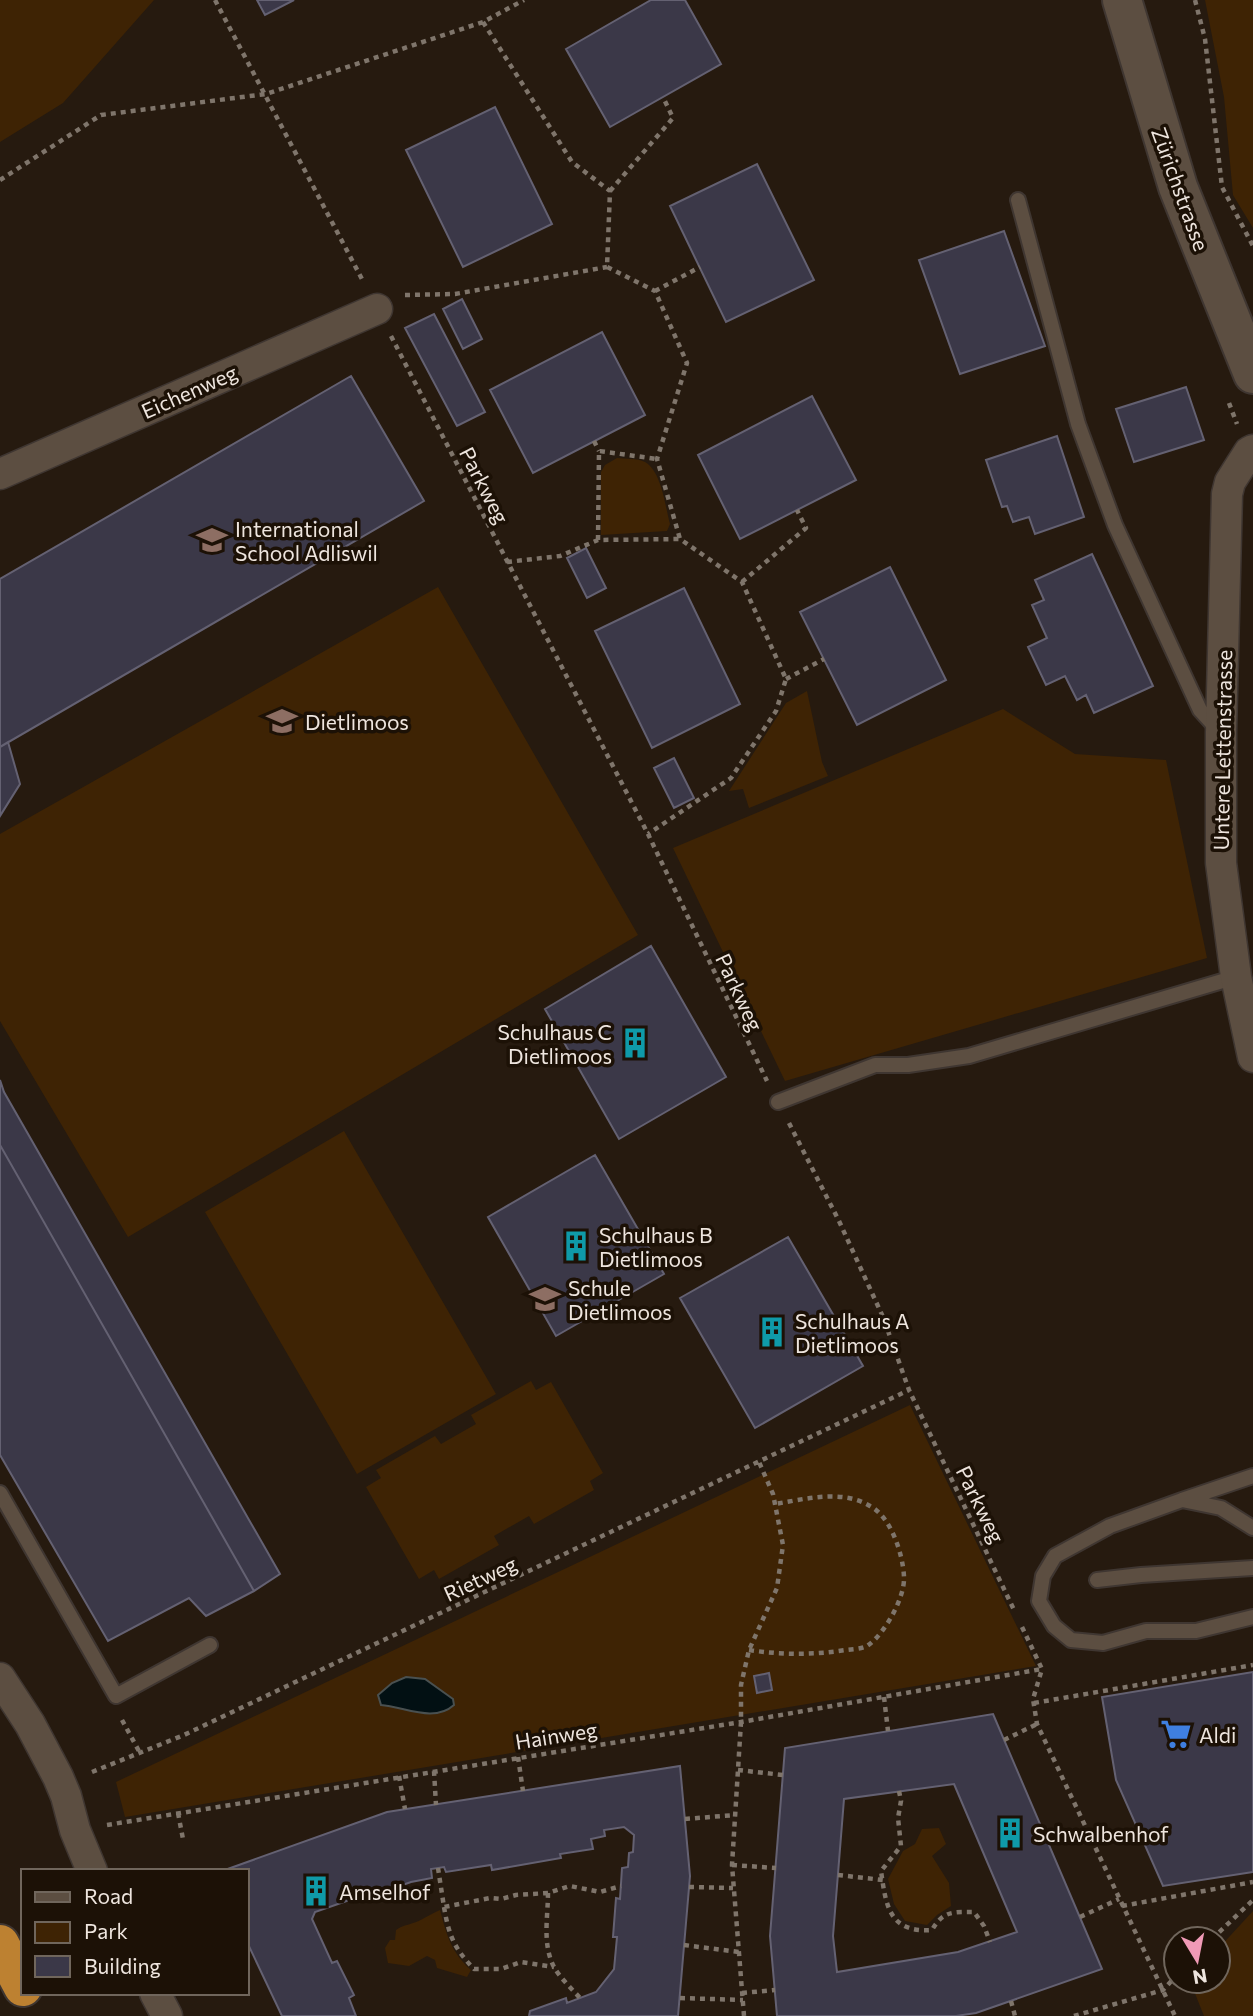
<svg xmlns="http://www.w3.org/2000/svg" width="1253" height="2016" font-family="Commissioner,sans-serif">
<rect width="100%" height="100%" fill="#261a0f"/>
<path fill="#3e2304" d="M 0,0 L 154,0 L 63,103 L 0,142 Z
M 1205,0 L 1253,0 L 1253,228 L 1233,195 L 1224,97 Z
M 617,458 C 625,459 637,458 645,462 C 662,472 665,506 670,524 L 667,531 L 601,535 L 601,472 L 605,465 Z
M 438,587 L 638,935 L 128,1237 L 0,1021 L 0,834 Z
M 807,691 L 822,762 L 828,776 L 749,808 L 743,789 L 729,791 L 786,703 Z
M 1003,709 L 1075,754 L 1166,760 L 1207,958 L 785,1081 L 673,848 Z
M 344,1131 L 496,1394 L 357,1474 L 205,1212 Z
M 531,1381 L 536,1390 L 551,1382 L 603,1473 L 590,1481 L 594,1490 L 534,1524 L 529,1516 L 494,1536 L 499,1545 L 439,1579 L 434,1570 L 419,1579 L 366,1487 L 381,1478 L 376,1470 L 435,1436 L 441,1444 L 476,1424 L 471,1415 Z
M 910,1405 L 1036,1666 L 125,1817 L 116,1782 Z
M 939,1828 L 946,1844 L 932,1856 L 949,1883 L 951,1906 L 937,1915 L 927,1925 L 905,1921 L 894,1904 L 888,1879 L 903,1851 L 915,1844 L 922,1829 Z
M 440,1910 C 447,1936 451,1952 471,1970 L 467,1977 L 437,1968 L 435,1960 L 427,1956 L 409,1966 L 388,1963 L 385,1948 L 390,1940 L 395,1940 L 396,1930 C 403,1925 405,1926 413,1923 C 419,1922 432,1913 440,1910 Z
M 1253,1911 L 1253,2016 L 1204,2016 L 1190,1981 L 1218,1981 L 1218,1949 Z"/>
<path fill="#021013" stroke="#495050" stroke-width="2" d="M 406,1677 L 425,1679 L 453,1699 L 454,1705 C 434,1723 405,1707 381,1705 L 378,1695 L 392,1683 Z"/>
<path fill="#3b3848" stroke="#646172" stroke-width="2" fill-rule="evenodd" d="M 257,0 L 294,0 L 265,15 Z
M 651,0 L 685,0 L 721,64 L 610,127 L 566,49 Z
M 495,107 L 552,224 L 463,267 L 406,150 Z
M 757,164 L 814,280 L 726,322 L 670,206 Z
M 1004,231 L 1045,346 L 960,374 L 919,260 Z
M 462,299 L 482,339 L 463,349 L 443,309 Z
M 434,314 L 485,412 L 457,426 L 405,328 Z
M 602,332 L 645,415 L 533,473 L 490,390 Z
M 351,376 L 424,501 L 0,747 L 0,579 Z
M 1186,387 L 1204,440 L 1134,462 L 1116,409 Z
M 812,396 L 856,480 L 740,539 L 698,455 Z
M 1057,436 L 1084,517 L 1035,534 L 1029,517 L 1013,522 L 1007,506 L 1002,507 L 986,460 Z
M 586,548 L 606,588 L 587,598 L 567,558 Z
M 1092,554 L 1153,686 L 1094,713 L 1086,695 L 1077,700 L 1065,676 L 1046,685 L 1028,647 L 1047,638 L 1032,605 L 1044,600 L 1035,580 Z
M 890,567 L 946,680 L 857,725 L 800,612 Z
M 684,588 L 740,704 L 652,748 L 595,631 Z
M 8,742 L 20,784 L 0,816 L 0,747 Z
M 674,758 L 694,798 L 674,808 L 654,768 Z
M 651,946 L 726,1077 L 619,1139 L 545,1009 Z
M 0,1080 L 4,1092 L 280,1574 L 254,1591 L 0,1145 Z
M 0,1145 L 254,1591 L 206,1616 L 189,1598 L 108,1641 L 0,1455 Z
M 595,1155 L 664,1274 L 556,1336 L 488,1217 Z
M 788,1237 L 863,1366 L 755,1428 L 680,1298 Z
M 1253,1672 L 1253,1872 L 1163,1886 L 1116,1780 L 1102,1697 Z
M 769,1673 L 772,1690 L 757,1693 L 754,1676 Z
M 993,1714 L 1102,1969 L 976,2013 L 956,2016 L 777,2016 L 770,1936 L 785,1748 ZM 954,1784 L 1017,1932 L 958,1952 L 837,1972 L 833,1936 L 844,1799 Z
M 680,1766 L 690,1876 L 678,2016 L 529,2016 L 530,2011 L 566,1998 L 567,2003 L 596,1992 L 614,1969 L 617,1937 L 613,1937 L 616,1898 L 620,1899 L 622,1868 L 628,1867 L 629,1853 L 633,1852 L 634,1835 L 624,1827 L 604,1830 L 605,1836 L 591,1839 L 593,1849 L 560,1854 L 561,1858 L 492,1870 L 491,1865 L 446,1872 L 444,1867 L 431,1869 L 432,1878 L 411,1882 L 363,1899 L 361,1896 L 315,1912 L 312,1919 L 332,1963 L 337,1961 L 354,1995 L 349,1998 L 356,2016 L 282,2016 L 247,1942 L 247,1871 L 222,1871 L 387,1812 Z"/>
<g fill="none" stroke-linecap="round" stroke-linejoin="round">
<g stroke="#3f3631" stroke-width="18">
<path id="lane" d="M 1018,200 L 1078,424 L 1115,525 L 1200,710 L 1220,732
M 778,1102 L 875,1065 L 908,1065 L 969,1056 L 1236,977
M 0,1493 L 116,1696 L 210,1645
M 1182,1500 L 1253,1476
M 1253,1528 L 1221,1508 L 1182,1500 L 1110,1526 L 1055,1556 L 1043,1576 L 1039,1601 L 1054,1626 L 1071,1640 L 1103,1643 L 1146,1631 L 1196,1631 L 1253,1617
M 1097,1580 L 1141,1575 L 1253,1568"/>
</g>
<g stroke="#3f3631" stroke-width="33">
<path id="street" d="M 1253,450 L 1249,452 L 1230,482 L 1227,494 L 1221,732 L 1221,863 L 1236,977 L 1253,1057
M 0,474 L 377,309
M 0,1678 L 30,1724 L 58,1777 L 66,1796 L 75,1830 L 92,1871
M 155,1993 L 167,2016"/>
</g>
<g stroke="#3f3631" stroke-width="42">
<path id="secondary" d="M 1122,0 L 1178,187 L 1253,374"/>
</g>
<g stroke="#3f3631" stroke-width="42">
<path id="highway" d="M 0,1944 L 23,1987"/>
</g>
<path stroke="#7f756b" stroke-width="4.5" stroke-dasharray="5 5" stroke-linecap="butt" d="M 215,0 L 363,281
M 1195,0 L 1205,39 L 1222,187 L 1253,246
M 483,22 L 572,162 L 610,191 L 607,267 L 655,291 L 687,363 L 657,459 L 680,539 L 742,582 L 786,679 L 776,711 L 731,778 L 648,834
M 0,180 L 101,115 L 266,94 L 483,22 L 524,0
M 610,191 L 673,118 L 663,97
M 655,291 L 700,267
M 405,295 L 455,294 L 607,267
M 391,336 L 648,834 L 767,1081
M 1229,403 L 1237,424
M 594,441 L 599,451
M 598,540 L 599,451 L 657,459
M 507,562 L 560,556 L 598,540 L 680,539
M 742,582 L 806,528 L 797,510
M 786,679 L 824,659
M 789,1123 L 839,1221 L 883,1317 L 909,1390 L 1014,1610
M 1022,1627 L 1042,1669 L 1033,1699 L 1037,1724 L 1175,2016
M 749,1650 C 782,1655 813,1655 846,1650 C 853,1649 861,1649 867,1646 C 884,1635 905,1598 904,1577 C 903,1554 891,1517 870,1506 C 842,1489 805,1499 775,1504
M 884,1697 L 888,1731
M 1034,1703 L 1253,1665
M 122,1720 L 140,1753
M 1004,1740 L 1037,1724
M 518,1757 L 523,1791
M 738,1770 L 783,1775
M 434,1771 L 436,1805
M 92,1772 L 184,1735 L 909,1390
M 399,1776 L 405,1809
M 899,1791 L 901,1801 L 898,1818 L 901,1846 L 881,1871 C 886,1906 889,1933 932,1930 C 943,1911 952,1912 974,1912 L 984,1926 L 990,1942
M 178,1813 L 183,1839
M 685,1819 L 735,1815
M 107,1825 L 741,1722 L 1042,1669
M 732,1865 L 776,1868
M 438,1868 L 444,1907 L 490,1898 L 501,1899 L 516,1895 L 548,1893 L 570,1886 L 600,1892 L 621,1886
M 838,1875 L 883,1880
M 689,1887 L 733,1888
M 548,1893 C 548,1917 542,1944 554,1967 C 560,1978 572,1989 580,1998
M 1122,1906 L 1253,1882
M 444,1907 C 449,1936 454,1948 474,1969 L 501,1969 L 521,1962 L 554,1967
M 1080,1917 L 1119,1899
M 1212,1939 L 1253,1900
M 684,1945 L 739,1952
M 742,1993 L 775,1990
M 680,1998 L 743,2000
M 1011,2001 L 1015,2016
M 744,2016 L 732,1865 L 741,1722 L 741,1685 L 749,1650 L 777,1588 L 783,1545 L 773,1494 L 759,1462
M 1074,2016 L 1163,1990 L 1176,1976"/>
<use href="#lane" stroke="#5c4e41" stroke-width="14"/>
<use href="#street" stroke="#5c4e41" stroke-width="30"/>
<use href="#secondary" stroke="#5c4e41" stroke-width="38"/>
<use href="#highway" stroke="#bd8131" stroke-width="38"/>
</g>
<defs>
<g id="school-bare" transform="scale(2.415)"><path d="M0-5L7-2L0 1L-7-2ZM-4 1L0 2.5L4 1V4Q0 6-4 4Z" fill="#8d6e63" stroke="#1c1106" stroke-width="2.5" paint-order="stroke"/></g>
<g id="building-bare" transform="scale(2.415)"><path d="M-4-6H4V6H1V3H-1V6H-4ZM-2.5-4.3h1.7v1.8h-1.7ZM.8-4.3h1.7v1.8H.8ZM-2.5-1h1.7V.8h-1.7ZM.8-1h1.7V.8H.8Z" fill="#0f9aa8" stroke="#1c1106" stroke-width="2.5" paint-order="stroke"/></g>
<g id="supermarket-bare" transform="scale(2.415)"><path d="M-6-5.5h2.5l.6 2H6L4.5 2H-2.5L-4.4-4H-6ZM-1.5 3.2a1.3 1.3 0 1 0 .1 0ZM3 3.2a1.3 1.3 0 1 0 .1 0Z" fill="#3f7fe0" stroke="#1c1106" stroke-width="2.5" paint-order="stroke"/></g>
</defs>
<g fill-rule="evenodd">
<use href="#school-bare" x="212" y="540"/>
<use href="#school-bare" x="282" y="721"/>
<use href="#building-bare" x="635" y="1043"/>
<use href="#building-bare" x="576" y="1246"/>
<use href="#school-bare" x="545" y="1299"/>
<use href="#building-bare" x="772" y="1332"/>
<use href="#supermarket-bare" x="1176" y="1734"/>
<use href="#building-bare" x="1010" y="1833"/>
<use href="#building-bare" x="316" y="1891"/>
</g>
<g text-anchor="middle" dominant-baseline="central" stroke-width="7" stroke-linejoin="round" paint-order="stroke">
<g font-size="21" fill="#eee5de" stroke="#1c1106">
<text transform="translate(1181 189) rotate(70)">Zürichstrasse</text>
<text transform="translate(189 391) rotate(-24)">Eichenweg</text>
<text transform="translate(485 485) rotate(63)">Parkweg</text>
<text transform="translate(1222 750) rotate(-89)">Untere Lettenstrasse</text>
<text transform="translate(740 992) rotate(65)">Parkweg</text>
<text transform="translate(981 1504) rotate(64)">Parkweg</text>
<text transform="translate(480 1578) rotate(-25)">Rietweg</text>
<text transform="translate(556 1735) rotate(-9)">Hainweg</text>
</g>
<g font-size="21" fill="#eee5de" stroke="#1c1106" text-anchor="start">
<text x="235" y="528">International<tspan x="235" dy="24">School Adliswil</tspan></text>
<text x="305" y="721">Dietlimoos</text>
<text x="612" y="1031" text-anchor="end">Schulhaus C<tspan x="612" dy="24">Dietlimoos</tspan></text>
<text x="599" y="1234">Schulhaus B<tspan x="599" dy="24">Dietlimoos</tspan></text>
<text x="568" y="1287">Schule<tspan x="568" dy="24">Dietlimoos</tspan></text>
<text x="795" y="1320">Schulhaus A<tspan x="795" dy="24">Dietlimoos</tspan></text>
<text x="1199" y="1734">Aldi</text>
<text x="1033" y="1833">Schwalbenhof</text>
<text x="339" y="1891">Amselhof</text>
</g>
</g>
<rect x="21" y="1869" width="228" height="126" fill="#1c1106" stroke="#70665c" stroke-width="2"/>
<rect x="35" y="1892" width="35" height="10" fill="#5c4e41" stroke="#70665c" stroke-width="2"/>
<text x="84" y="1904" font-size="21" fill="#eee5de">Road</text>
<rect x="35" y="1922" width="35" height="21" fill="#3e2304" stroke="#70665c" stroke-width="2"/>
<text x="84" y="1939" font-size="21" fill="#eee5de">Park</text>
<rect x="35" y="1956" width="35" height="21" fill="#3b3848" stroke="#70665c" stroke-width="2"/>
<text x="84" y="1974" font-size="21" fill="#eee5de">Building</text>
<g transform="translate(1197 1960) rotate(170)"><circle r="33" fill="#1c1106" stroke="#70665c" stroke-width="2"/>
<path d="M0-5L12 26L0 18L-12 26Z" fill="#f09ab6"/>
<text y="-10" font-size="19" font-weight="bold" text-anchor="middle" fill="#eee5de">N</text>
</g>
</svg>
